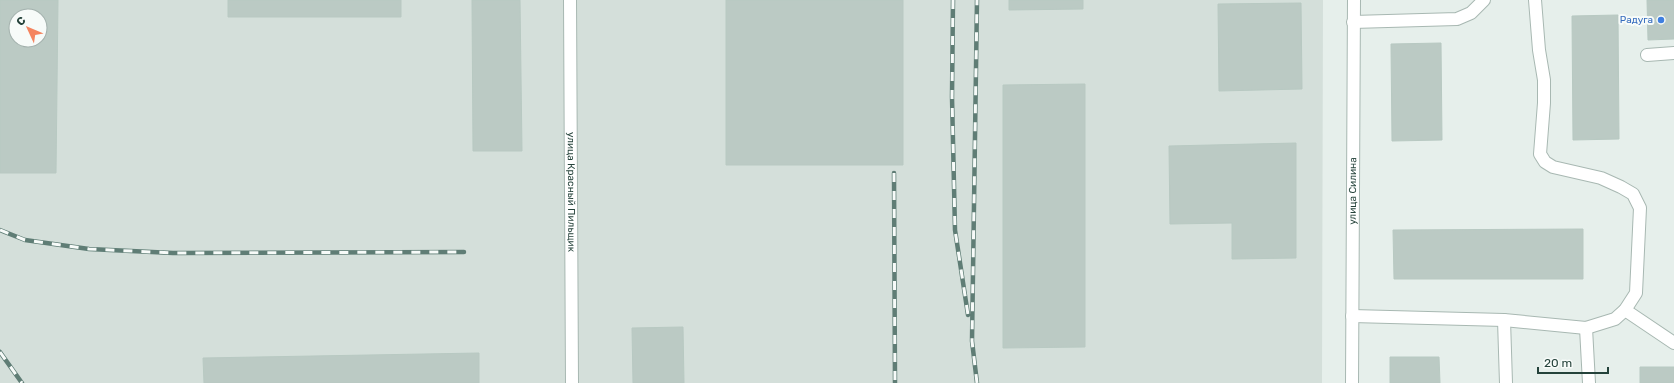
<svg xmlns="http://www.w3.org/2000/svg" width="1674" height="383" font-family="Rubik,sans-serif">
<rect width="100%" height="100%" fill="#e6efeb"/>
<path fill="#d4dfda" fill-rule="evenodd" d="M 0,0 L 1323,0 L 1322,383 L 0,383 ZM 16,16 L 40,16 L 40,40 L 16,40 Z"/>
<path fill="#bbcac4" stroke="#b8c9c2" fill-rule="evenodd" d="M 0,0 L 58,0 L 56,173 L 0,173 ZM 16,16 L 40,16 L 40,40 L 16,40 Z
M 228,0 L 401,0 L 401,17 L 228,17 Z
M 472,0 L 520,0 L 522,151 L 473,151 Z
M 726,0 L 903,0 L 903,165 L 726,165 Z
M 1009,0 L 1083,0 L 1083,9 L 1009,10 Z
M 1647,0 L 1674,0 L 1674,39 L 1648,40 Z
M 1301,3 L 1302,89 L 1219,91 L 1218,4 Z
M 1618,15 L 1619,139 L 1573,140 L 1572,16 Z
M 1441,43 L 1442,140 L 1392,141 L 1391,44 Z
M 1085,84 L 1085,347 L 1003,348 L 1003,85 Z
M 1296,143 L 1296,258 L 1232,259 L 1232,223 L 1170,224 L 1169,146 Z
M 1583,229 L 1583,279 L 1394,279 L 1393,230 Z
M 683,327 L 684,383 L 633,383 L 632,328 Z
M 479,353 L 479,383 L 204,383 L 203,358 Z
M 1390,357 L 1439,357 L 1440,383 L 1390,383 Z
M 1640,367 L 1674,367 L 1674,383 L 1640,383 Z"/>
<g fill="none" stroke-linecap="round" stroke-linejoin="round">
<g stroke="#a8b8b2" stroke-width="14">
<g id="minor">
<path id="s1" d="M 570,0 L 572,383"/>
<path d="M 1353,22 L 1457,19 L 1471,13 L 1484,0"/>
<path d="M 1647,55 L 1674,53"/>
<path d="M 1625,310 L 1674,343"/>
<path d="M 1352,316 L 1504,320 L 1586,328 L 1615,319 L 1625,310 L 1636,293 L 1640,208 L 1633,194 L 1621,187 L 1601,178 L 1553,167 L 1545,162 L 1540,154 L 1544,103 L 1544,80 L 1539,50 L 1535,0"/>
<path d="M 1504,320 L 1506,383"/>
<path d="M 1586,328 L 1589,383"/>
<path id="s2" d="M 1352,383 L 1354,0"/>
</g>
</g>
<use href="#minor" stroke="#fff" stroke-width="12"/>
<g stroke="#5f7d75" stroke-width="4.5">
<path id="rail" d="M 953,0 L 952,97 L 955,230 L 968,315
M 894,173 L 895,383
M 0,230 L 25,240 L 89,249 L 173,253 L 464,252
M 0,352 L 22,383
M 977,383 L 972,341 L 977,0"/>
</g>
<use href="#rail" stroke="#f7fbf9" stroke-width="3" stroke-dasharray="9" stroke-linecap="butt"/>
</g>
<circle fill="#3f7fe0" stroke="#f7fbf9" stroke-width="1.5" cx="1661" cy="20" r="4"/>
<g text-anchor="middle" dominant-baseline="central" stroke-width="4" stroke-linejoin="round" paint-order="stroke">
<g font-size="10" fill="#366cbe" stroke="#f7fbf9" text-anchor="end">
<text x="1653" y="20">Радуга</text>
</g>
<g font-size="10" fill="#24423a" stroke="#f7fbf9">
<text stroke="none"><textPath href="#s2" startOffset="192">улица Силина</textPath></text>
<text stroke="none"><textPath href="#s1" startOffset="192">улица Красный Пильщик</textPath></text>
</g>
</g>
<g transform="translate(28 28) rotate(314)"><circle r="19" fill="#f7fbf9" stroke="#a3b1ad"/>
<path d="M0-3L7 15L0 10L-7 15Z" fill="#f4845f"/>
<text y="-6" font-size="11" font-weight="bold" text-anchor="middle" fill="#24423a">С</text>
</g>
<path d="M1538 367v6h70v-6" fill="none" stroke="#24423a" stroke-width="2"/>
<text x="1544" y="367" font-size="12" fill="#24423a" stroke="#f7fbf9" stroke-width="3" paint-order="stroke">20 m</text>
</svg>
